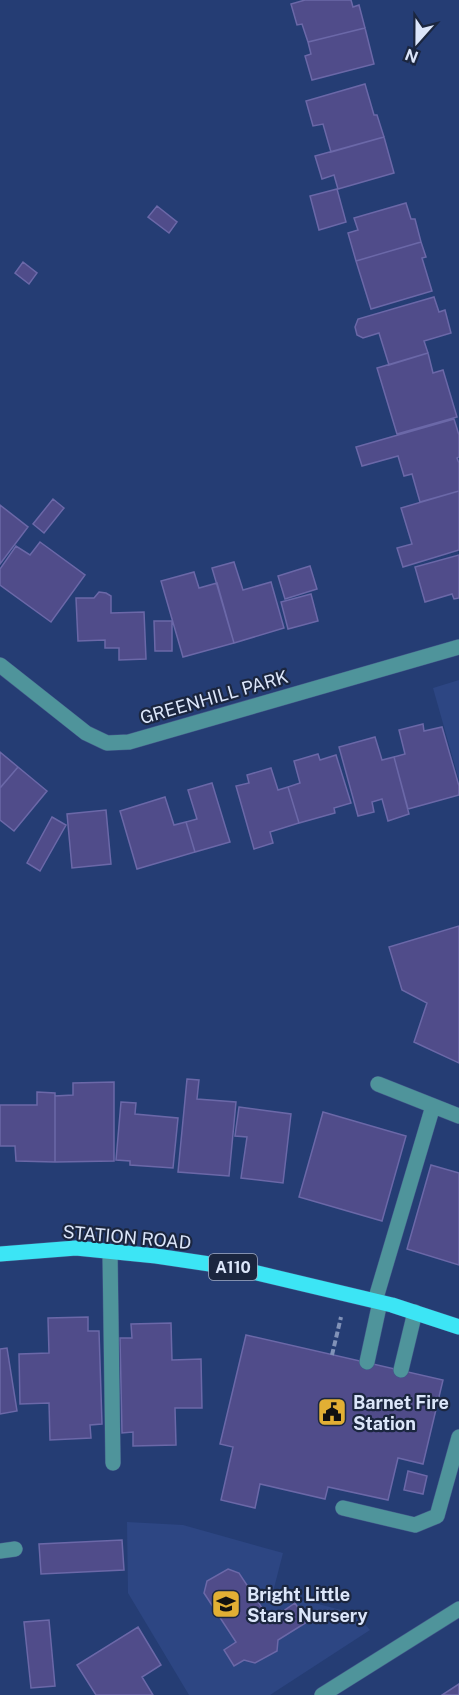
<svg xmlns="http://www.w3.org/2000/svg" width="459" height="1695" font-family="'Public Sans',sans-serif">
<rect width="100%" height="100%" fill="#253d74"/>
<path fill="#2d4683" d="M 459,680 L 459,780 L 433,688 Z
M 127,1522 L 183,1525 L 283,1553 L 273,1592 L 356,1614 L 370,1630 L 270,1695 L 189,1695 L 128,1593 Z"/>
<path fill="#504c8a" stroke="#6b68a8" stroke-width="1.5" d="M 305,0 L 351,0 L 353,7 L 359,5 L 365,28 L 308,42 L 302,24 L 297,25 L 291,4 Z
M 365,28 L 374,64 L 312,80 L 305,56 L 311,54 L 308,42 Z
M 365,84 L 374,115 L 377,115 L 384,137 L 331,152 L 323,124 L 313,126 L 306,101 Z
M 384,137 L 394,173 L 338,189 L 334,175 L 322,179 L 315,156 Z
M 337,189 L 346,222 L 319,230 L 310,196 Z
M 406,203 L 411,219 L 415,219 L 421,242 L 356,261 L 348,233 L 358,230 L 354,218 Z
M 157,206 L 177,222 L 169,233 L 148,217 Z
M 421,242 L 426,257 L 422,258 L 432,291 L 371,309 L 356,261 Z
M 23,262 L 37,273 L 29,284 L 15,273 Z
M 434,297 L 439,312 L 445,310 L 451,333 L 424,341 L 428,353 L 389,365 L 379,333 L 363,338 L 357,335 L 355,327 L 358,319 Z
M 428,353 L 433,373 L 443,370 L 457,417 L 397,434 L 377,368 Z
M 454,419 L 459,435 L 459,457 L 457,458 L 459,463 L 459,491 L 420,502 L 412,474 L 404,476 L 398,456 L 362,466 L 356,447 Z
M 459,491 L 459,550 L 403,567 L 397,548 L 412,544 L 401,508 Z
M 53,499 L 64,508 L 44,533 L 33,524 Z
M 0,505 L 28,527 L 0,564 Z
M 40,542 L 85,575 L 51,622 L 0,585 L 0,569 L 16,546 L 30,555 Z
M 459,555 L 459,598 L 454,599 L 452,594 L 425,602 L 415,567 Z
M 234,562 L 243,590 L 271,582 L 284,628 L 234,643 L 212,568 Z
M 310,566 L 317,589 L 285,599 L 278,576 Z
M 194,572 L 199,588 L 217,583 L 234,643 L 183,657 L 161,581 Z
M 99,592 L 106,593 L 111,596 L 111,613 L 144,612 L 146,659 L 119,660 L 119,648 L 105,648 L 105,640 L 78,641 L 76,598 L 94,598 Z
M 311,594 L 318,621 L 288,629 L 281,602 Z
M 154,621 L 172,621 L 172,651 L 155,651 Z
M 423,724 L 424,731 L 442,727 L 459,786 L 459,795 L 408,809 L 394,757 L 405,754 L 399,730 Z
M 375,737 L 382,760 L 394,757 L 409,814 L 388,821 L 382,799 L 372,802 L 374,812 L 358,816 L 339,747 Z
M 0,752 L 18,767 L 0,788 Z
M 318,754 L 320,760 L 336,755 L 351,803 L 334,808 L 335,813 L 299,823 L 288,787 L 300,783 L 294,761 Z
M 18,767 L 47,791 L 14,831 L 0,820 L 0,788 Z
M 271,768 L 278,790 L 288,787 L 299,823 L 270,832 L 273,843 L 254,849 L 236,786 L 249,783 L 247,775 Z
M 212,783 L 230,842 L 195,852 L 186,822 L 197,819 L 188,790 Z
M 165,797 L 174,825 L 186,822 L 195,852 L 137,869 L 120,811 Z
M 106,810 L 111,864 L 72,868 L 67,814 Z
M 52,817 L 66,825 L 40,871 L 27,863 Z
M 459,926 L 459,1063 L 414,1042 L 427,1003 L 402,990 L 389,947 Z
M 187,1079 L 199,1080 L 197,1099 L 236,1102 L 229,1176 L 178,1172 Z
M 114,1082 L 114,1161 L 55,1162 L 55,1096 L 73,1095 L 73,1083 Z
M 37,1092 L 55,1093 L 55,1162 L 16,1161 L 15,1146 L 0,1146 L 0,1105 L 37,1105 Z
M 121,1102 L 136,1103 L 135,1114 L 178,1118 L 173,1168 L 130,1165 L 130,1161 L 116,1160 Z
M 239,1107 L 291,1114 L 283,1183 L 241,1178 L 247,1137 L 235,1136 Z
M 323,1112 L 406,1136 L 382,1221 L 299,1197 Z
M 431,1165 L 459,1173 L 459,1265 L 407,1249 Z
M 88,1317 L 88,1331 L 99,1331 L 102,1424 L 90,1425 L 91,1438 L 50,1440 L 49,1403 L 20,1404 L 19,1354 L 49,1353 L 48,1318 Z
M 171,1323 L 172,1360 L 201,1359 L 202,1408 L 175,1408 L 176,1445 L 133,1446 L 133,1432 L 122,1433 L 120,1338 L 132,1338 L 131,1324 Z
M 246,1335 L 443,1380 L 423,1464 L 398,1458 L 388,1500 L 328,1487 L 325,1499 L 260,1484 L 255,1508 L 221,1500 L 233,1447 L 220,1444 Z
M 7,1348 L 17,1411 L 0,1414 L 0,1349 Z
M 408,1471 L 427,1476 L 423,1494 L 404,1490 Z
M 122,1540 L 124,1570 L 41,1574 L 39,1544 Z
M 228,1569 L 239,1573 L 270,1620 L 295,1603 L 307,1622 L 278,1640 L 277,1651 L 255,1663 L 244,1660 L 234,1666 L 224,1650 L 236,1642 L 204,1593 L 207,1581 Z
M 49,1620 L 55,1686 L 31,1688 L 24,1622 Z
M 138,1627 L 161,1665 L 142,1677 L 153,1695 L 96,1695 L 77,1665 Z
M 459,1684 L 459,1695 L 442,1695 Z"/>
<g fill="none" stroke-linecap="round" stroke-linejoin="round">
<g stroke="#425889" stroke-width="16">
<path id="minor" d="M 0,665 L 86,733 L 107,743 L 129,742 L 459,647
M 378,1084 L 459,1116
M 110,1252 L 113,1463
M 375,1301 L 433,1106
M 367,1362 L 380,1302
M 401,1370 L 415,1312
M 343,1508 L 415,1525 L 437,1516 L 459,1437
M 0,1551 L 15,1549
M 322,1695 L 459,1609"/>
</g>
<g stroke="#425889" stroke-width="16">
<path id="major" d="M 0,1254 L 76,1248 L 156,1256 L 236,1268 L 392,1305 L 459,1327"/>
</g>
<path stroke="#8192b8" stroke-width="4" stroke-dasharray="6 3" stroke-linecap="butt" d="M 332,1355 L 341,1317"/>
<use href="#minor" stroke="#4f949b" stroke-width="15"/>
<use href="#major" stroke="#3ce5f5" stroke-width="15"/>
</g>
<defs>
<g id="civic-square" transform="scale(1.5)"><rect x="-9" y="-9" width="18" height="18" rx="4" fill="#e2af34" stroke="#1b263f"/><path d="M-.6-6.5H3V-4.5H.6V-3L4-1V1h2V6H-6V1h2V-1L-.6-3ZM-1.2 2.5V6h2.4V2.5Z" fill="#111"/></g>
<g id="school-square" transform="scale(1.5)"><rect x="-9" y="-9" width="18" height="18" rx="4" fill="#e2af34" stroke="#1b263f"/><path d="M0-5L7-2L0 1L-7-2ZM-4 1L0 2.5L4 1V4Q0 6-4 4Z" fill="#111"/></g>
</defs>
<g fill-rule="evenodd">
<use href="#civic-square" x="332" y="1412"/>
<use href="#school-square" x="226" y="1604"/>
</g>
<g text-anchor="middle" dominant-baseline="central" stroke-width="4.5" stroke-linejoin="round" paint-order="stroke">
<rect fill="#1b263f" stroke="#a2acc2" stroke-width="1.5" x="209" y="1254" width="48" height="26" rx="4.5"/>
<g font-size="16" font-weight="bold" fill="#dce6fa">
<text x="233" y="1267">A110</text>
</g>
<g font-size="18" fill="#dce6fa" stroke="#1b263f">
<text transform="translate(214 697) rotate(-16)">GREENHILL PARK</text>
<text transform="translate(127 1237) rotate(5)">STATION ROAD</text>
</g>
<g font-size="18" font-weight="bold" fill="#dce6fa" stroke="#1b263f" text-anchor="start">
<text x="353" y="1402">Barnet Fire<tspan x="353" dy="21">Station</tspan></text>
<text x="247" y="1594">Bright Little<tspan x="247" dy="21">Stars Nursery</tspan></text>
</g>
</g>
<g transform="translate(417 42) rotate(201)" stroke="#1b263f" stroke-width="4.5" paint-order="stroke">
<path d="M0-4.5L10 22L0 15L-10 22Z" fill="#dce6fa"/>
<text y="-9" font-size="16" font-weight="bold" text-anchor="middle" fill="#dce6fa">N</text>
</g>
</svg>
